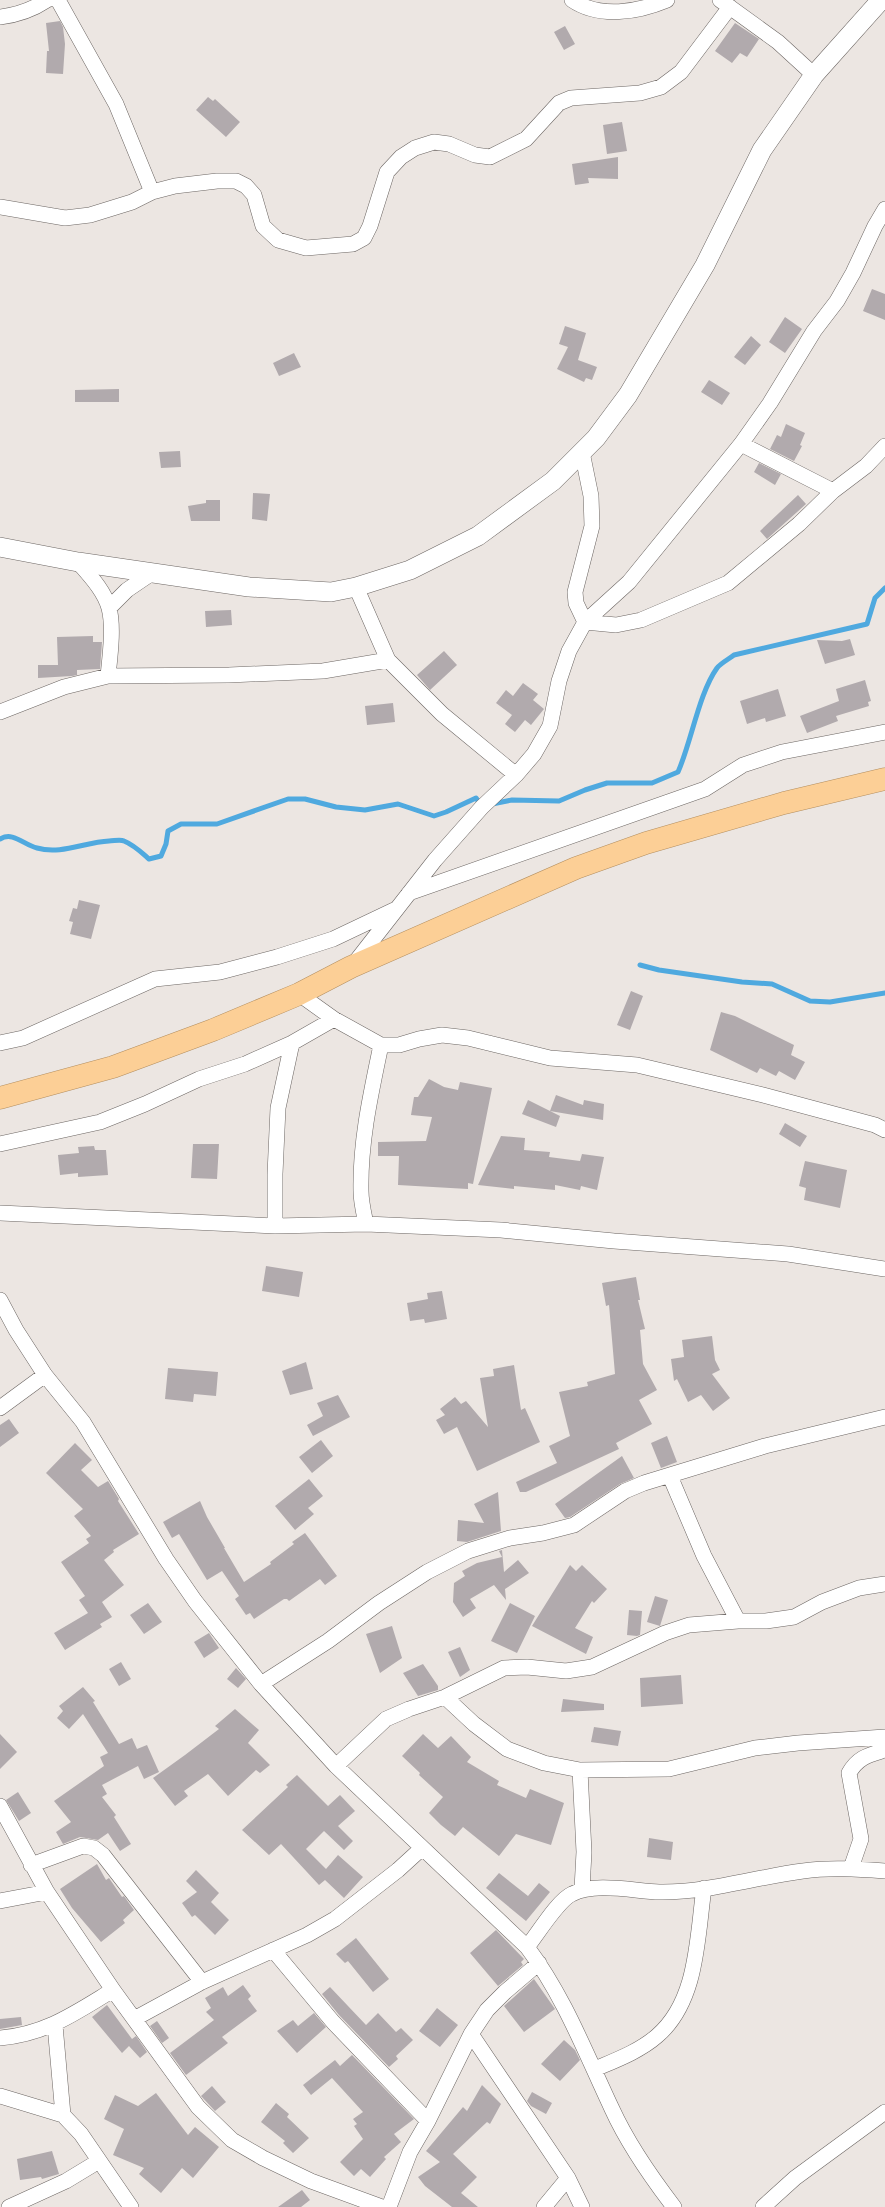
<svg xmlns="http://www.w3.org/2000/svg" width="885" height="2207" font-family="'Nunito Sans',sans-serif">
<rect width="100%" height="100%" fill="#ece6e2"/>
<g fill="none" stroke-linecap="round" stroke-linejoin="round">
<path stroke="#4fa9df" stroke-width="5" d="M 492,804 L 512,800 L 559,801 L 585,790 L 607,783 L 652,783 L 678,772 C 691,743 699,693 717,668 C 721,663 729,659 734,655 L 867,624 L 875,598 L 885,588
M 0,839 C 13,831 24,845 37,848 C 61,855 85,842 109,841 C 114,841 120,839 124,841 C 134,845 141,852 149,859 L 161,856 L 166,844 L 168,831 L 181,824 L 217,824 L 288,799 L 305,799 L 336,807 L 365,810 L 398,804 L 434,816 L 446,812 L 476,798 L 481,805
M 640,965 L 659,970 L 742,982 L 772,984 L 810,1001 L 830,1002 L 885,993"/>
</g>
<path fill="#b1aaad" d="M 60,21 L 63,27 L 65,44 L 63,74 L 46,73 L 47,51 L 49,51 L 46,23 Z
M 735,23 L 759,39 L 747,57 L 740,53 L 732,63 L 715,51 Z
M 565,26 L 575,44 L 564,50 L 554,32 Z
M 208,97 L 213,101 L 215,99 L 240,122 L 226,137 L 196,110 Z
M 622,122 L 627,151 L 607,154 L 603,125 Z
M 618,157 L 618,179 L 588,178 L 589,183 L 575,185 L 572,164 Z
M 872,289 L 885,294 L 885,320 L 863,311 Z
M 785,317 L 802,329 L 785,353 L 769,342 Z
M 565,326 L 586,333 L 578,360 L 597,367 L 592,380 L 586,378 L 584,382 L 557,369 L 568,347 L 559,344 Z
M 751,336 L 761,345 L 745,365 L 734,357 Z
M 294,353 L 301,367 L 279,376 L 273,363 Z
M 709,380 L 730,393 L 722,405 L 701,392 Z
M 119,389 L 119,402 L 75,402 L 75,390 Z
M 786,424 L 805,433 L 800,445 L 802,446 L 794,461 L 770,449 L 777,435 L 781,437 Z
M 180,451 L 181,467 L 161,468 L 159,452 Z
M 759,463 L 781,474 L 775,485 L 754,472 Z
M 253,493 L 270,494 L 267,521 L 252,519 Z
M 798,495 L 806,504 L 767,539 L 760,531 Z
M 206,500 L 220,500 L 220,521 L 191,521 L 188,506 L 206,503 Z
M 231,610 L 232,625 L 206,627 L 205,611 Z
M 93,636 L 93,642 L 102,642 L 100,669 L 77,670 L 77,675 L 72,676 L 38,678 L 38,665 L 58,665 L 57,637 Z
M 850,639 L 855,655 L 825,664 L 817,640 L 842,641 Z
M 444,651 L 457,665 L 430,690 L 417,675 Z
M 865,680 L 871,701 L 868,702 L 869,706 L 836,716 L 838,721 L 807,733 L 800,716 L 839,701 L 836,689 Z
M 523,683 L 538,694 L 533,700 L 544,709 L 531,725 L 525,720 L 515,732 L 505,724 L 512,715 L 496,703 L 506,690 L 513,696 Z
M 778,689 L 786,716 L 766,722 L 765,718 L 747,724 L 740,701 Z
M 393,703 L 395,722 L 367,725 L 365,706 Z
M 79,900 L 100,905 L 91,939 L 70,934 L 73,922 L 69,921 L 73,908 L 77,909 Z
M 631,991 L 643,996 L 630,1030 L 617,1025 Z
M 721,1012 L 735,1016 L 794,1045 L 791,1055 L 805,1062 L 795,1080 L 779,1071 L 776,1076 L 760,1068 L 757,1073 L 710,1050 Z
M 429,1079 L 444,1087 L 458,1090 L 460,1082 L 492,1088 L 473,1184 L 468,1183 L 468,1189 L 398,1185 L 399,1156 L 378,1156 L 378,1142 L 426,1141 L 432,1117 L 411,1115 L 414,1097 L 418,1097 Z
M 556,1095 L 583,1105 L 584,1100 L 604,1104 L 603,1120 L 550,1111 Z
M 528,1100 L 560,1116 L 556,1127 L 522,1114 Z
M 785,1123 L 807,1136 L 800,1147 L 779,1134 Z
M 501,1136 L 525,1138 L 524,1150 L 550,1152 L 549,1157 L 580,1161 L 582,1154 L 604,1157 L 597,1190 L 581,1186 L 580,1190 L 555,1185 L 555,1190 L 514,1186 L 514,1189 L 478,1185 Z
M 193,1144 L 219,1144 L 217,1179 L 191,1178 Z
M 94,1146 L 95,1150 L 106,1150 L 108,1175 L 78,1177 L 78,1173 L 60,1175 L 58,1155 L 79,1153 L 78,1147 Z
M 805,1161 L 847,1170 L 840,1208 L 804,1200 L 806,1188 L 799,1186 Z
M 266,1266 L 303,1272 L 299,1297 L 262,1291 Z
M 636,1277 L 640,1300 L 638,1300 L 645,1329 L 640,1330 L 643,1364 L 657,1390 L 639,1400 L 652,1424 L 616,1443 L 619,1449 L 526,1492 L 520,1492 L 516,1482 L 557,1463 L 549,1446 L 570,1436 L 559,1392 L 588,1386 L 587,1382 L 615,1374 L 609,1305 L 606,1306 L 602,1283 Z
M 442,1291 L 447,1319 L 425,1323 L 424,1319 L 410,1321 L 407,1303 L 428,1299 L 427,1293 Z
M 712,1336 L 715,1360 L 720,1370 L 712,1374 L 730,1398 L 713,1411 L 701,1395 L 688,1402 L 677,1379 L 674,1381 L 671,1359 L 684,1357 L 682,1340 Z
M 306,1362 L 313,1389 L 290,1395 L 282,1371 Z
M 514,1365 L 521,1410 L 525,1408 L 540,1442 L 477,1471 L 457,1427 L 444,1434 L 436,1420 L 445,1415 L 440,1409 L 455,1397 L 461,1404 L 466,1401 L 488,1427 L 480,1378 L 494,1376 L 493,1369 Z
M 168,1368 L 218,1372 L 216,1396 L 194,1394 L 193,1402 L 165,1399 Z
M 338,1395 L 350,1417 L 313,1436 L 307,1425 L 323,1416 L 317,1403 Z
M 9,1419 L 19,1433 L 0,1447 L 0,1425 Z
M 667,1436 L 677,1462 L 661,1468 L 651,1443 Z
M 321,1440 L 333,1456 L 312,1473 L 299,1457 Z
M 75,1443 L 92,1460 L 81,1470 L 98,1487 L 108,1481 L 119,1499 L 118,1501 L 139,1534 L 113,1550 L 114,1552 L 104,1560 L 124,1585 L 102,1602 L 112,1617 L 100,1624 L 102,1627 L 65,1650 L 54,1633 L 88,1613 L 79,1600 L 85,1596 L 61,1562 L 89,1543 L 86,1539 L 91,1536 L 74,1516 L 83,1509 L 46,1473 Z
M 622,1456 L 634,1478 L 620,1484 L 570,1517 L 565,1518 L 555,1504 Z
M 309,1479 L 323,1496 L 308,1508 L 314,1514 L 295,1530 L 275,1506 Z
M 498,1492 L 501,1531 L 467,1542 L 457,1541 L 458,1520 L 484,1523 L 474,1504 Z
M 200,1501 L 207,1517 L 225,1548 L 224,1548 L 244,1582 L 271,1564 L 270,1562 L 294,1544 L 292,1542 L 305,1533 L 337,1576 L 325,1585 L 320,1579 L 289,1601 L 287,1599 L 284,1599 L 254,1619 L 250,1613 L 246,1615 L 235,1599 L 239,1596 L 222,1571 L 207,1580 L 179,1534 L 172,1538 L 163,1522 Z
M 502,1550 L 504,1572 L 518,1560 L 529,1573 L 505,1589 L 506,1600 L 494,1585 L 470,1599 L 476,1608 L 463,1617 L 453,1602 L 454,1583 L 465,1576 L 462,1571 L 477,1563 L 502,1557 L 499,1551 Z
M 570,1565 L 576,1571 L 582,1565 L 607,1589 L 594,1603 L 592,1601 L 575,1628 L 593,1637 L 586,1654 L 532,1626 Z
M 655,1596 L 668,1600 L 660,1626 L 647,1622 Z
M 148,1603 L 162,1622 L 144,1634 L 130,1615 Z
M 510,1603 L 535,1616 L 517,1653 L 491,1641 Z
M 629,1610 L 642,1611 L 640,1635 L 637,1636 L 627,1635 Z
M 392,1626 L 402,1658 L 380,1673 L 366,1634 Z
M 209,1633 L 219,1648 L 204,1658 L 194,1642 Z
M 460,1647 L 470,1670 L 460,1677 L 448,1652 Z
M 121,1662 L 131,1679 L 119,1686 L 109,1669 Z
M 423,1664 L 438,1686 L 438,1690 L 418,1696 L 403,1673 Z
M 236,1668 L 246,1679 L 238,1688 L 227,1679 Z
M 681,1675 L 683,1704 L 641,1707 L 640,1678 Z
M 83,1687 L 95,1701 L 93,1702 L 119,1744 L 132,1738 L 137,1749 L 147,1745 L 159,1772 L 144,1779 L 138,1766 L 102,1785 L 107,1794 L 102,1797 L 116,1815 L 114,1817 L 131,1844 L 120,1851 L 108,1833 L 98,1840 L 80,1837 L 63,1844 L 56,1832 L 71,1822 L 54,1801 L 104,1766 L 100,1757 L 108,1753 L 83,1714 L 69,1729 L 57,1718 L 63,1711 L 59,1706 Z
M 563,1699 L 604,1704 L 604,1710 L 561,1712 Z
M 235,1709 L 259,1730 L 248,1743 L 270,1765 L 260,1773 L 256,1770 L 228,1796 L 208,1774 L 184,1791 L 188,1796 L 175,1806 L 153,1778 L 185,1755 L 219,1729 L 215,1726 Z
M 594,1727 L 621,1731 L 618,1746 L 591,1742 Z
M 0,1734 L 17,1752 L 0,1769 Z
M 423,1734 L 438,1748 L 451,1736 L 471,1757 L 467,1762 L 499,1781 L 497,1785 L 526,1798 L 530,1789 L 564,1803 L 551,1845 L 516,1834 L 499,1856 L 463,1827 L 455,1836 L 441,1825 L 429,1813 L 443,1797 L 419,1775 L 420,1773 L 402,1756 Z
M 297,1775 L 328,1806 L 340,1795 L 355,1811 L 338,1826 L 353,1841 L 344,1850 L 324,1831 L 306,1849 L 326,1869 L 338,1855 L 363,1877 L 344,1898 L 325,1880 L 319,1885 L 281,1844 L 269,1855 L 242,1830 L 288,1787 L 286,1785 Z
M 18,1792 L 31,1813 L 19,1821 L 6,1800 Z
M 649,1838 L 673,1842 L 671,1860 L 647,1857 Z
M 97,1864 L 106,1880 L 109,1878 L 122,1897 L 124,1896 L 134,1910 L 123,1920 L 125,1923 L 101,1942 L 72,1908 L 60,1889 Z
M 196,1870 L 219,1893 L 211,1902 L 229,1920 L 215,1935 L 195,1915 L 192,1917 L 182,1903 L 197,1892 L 186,1881 Z
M 499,1873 L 528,1896 L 539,1883 L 550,1892 L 526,1921 L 486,1888 Z
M 496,1930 L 524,1959 L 521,1962 L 523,1965 L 498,1986 L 470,1953 Z
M 356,1938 L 389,1979 L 373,1992 L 348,1961 L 345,1963 L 336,1954 Z
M 534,1979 L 555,2009 L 524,2032 L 504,2006 Z
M 243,1985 L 251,1996 L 248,1999 L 257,2011 L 222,2037 L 228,2043 L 186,2075 L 170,2053 L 214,2020 L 206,2012 L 211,2008 L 205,1998 L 223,1987 L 228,1996 Z
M 330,1987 L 366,2025 L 378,2013 L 396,2032 L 401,2028 L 413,2040 L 396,2056 L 398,2059 L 389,2067 L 339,2015 L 322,1994 Z
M 107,2005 L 132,2039 L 136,2036 L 147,2052 L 140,2058 L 129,2046 L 122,2053 L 92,2017 Z
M 437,2008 L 458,2025 L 440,2047 L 419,2031 Z
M 314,2013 L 326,2027 L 297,2053 L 277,2031 L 293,2020 L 298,2026 Z
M 21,2017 L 22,2025 L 0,2029 L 0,2019 Z
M 157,2021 L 169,2038 L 162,2043 L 150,2026 Z
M 564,2040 L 575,2050 L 580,2060 L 560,2081 L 541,2064 Z
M 352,2055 L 414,2119 L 394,2134 L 401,2142 L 384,2157 L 386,2159 L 370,2177 L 361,2169 L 354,2176 L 340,2162 L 363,2139 L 354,2126 L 357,2124 L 353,2119 L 363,2112 L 332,2078 L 311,2095 L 303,2085 L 335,2060 L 340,2066 Z
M 482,2085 L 501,2104 L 490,2124 L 487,2122 L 453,2154 L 477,2177 L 461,2193 L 478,2207 L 452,2207 L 425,2186 L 418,2177 L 440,2162 L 426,2151 L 463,2107 L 467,2111 Z
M 212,2086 L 226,2102 L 215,2111 L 201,2096 Z
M 532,2092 L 552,2103 L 546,2114 L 531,2106 L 527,2101 Z
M 156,2093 L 188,2135 L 195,2127 L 219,2147 L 193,2178 L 182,2168 L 161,2193 L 139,2174 L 144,2168 L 113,2155 L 124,2129 L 104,2119 L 115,2095 L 138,2106 Z
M 276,2103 L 289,2114 L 287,2117 L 309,2138 L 293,2153 L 283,2143 L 285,2141 L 261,2122 Z
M 52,2151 L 59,2174 L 42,2179 L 41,2177 L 20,2180 L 17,2159 Z
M 302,2190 L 310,2200 L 301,2207 L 278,2207 Z"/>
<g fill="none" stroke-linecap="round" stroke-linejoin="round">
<g stroke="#6c6663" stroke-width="16">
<path id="minor" d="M 58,0 L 116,104 L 152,192
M 572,0 C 600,19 638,12 667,0
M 720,0 L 778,42 L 814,75
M 0,17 C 17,15 32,10 47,0
M 0,207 L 65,218 L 90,215 L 132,202 L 152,192 L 175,186 L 217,181 L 236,181 L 246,186 L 254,195 L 263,226 L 278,240 L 306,248 L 353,244 L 364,238 L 370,226 L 387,172 L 401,157 L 415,148 L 434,142 L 449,144 L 475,155 L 490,157 L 526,139 L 559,103 L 571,98 L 640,93 L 661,87 L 681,72 L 730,7
M 741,444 L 833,491
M 582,452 L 591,496 L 592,526 L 575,592 L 576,603 L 585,622 L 616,625 L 641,620 L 728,583 L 799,524 L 833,491 L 866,466 L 885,446
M 78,562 C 89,575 104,590 109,608 C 114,627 110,656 108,676
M 356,587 L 388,660 L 442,714 L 516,775
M 109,608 L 127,590 L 152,573
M 0,712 L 64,687 L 108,676 L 229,675 L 323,671 L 388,660
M 409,893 L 705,789 L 743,765 L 782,752 L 885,732
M 353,965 L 435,860 L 482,807 L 516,775 L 534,754 L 550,726 L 559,681 L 569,651 L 585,622 L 629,582 L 741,444 L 770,403 L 814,331 L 837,301 L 853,273 L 875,226 L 885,209
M 299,994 L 334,1019 L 381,1045 L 399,1045 L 419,1039 L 442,1035 L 468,1038 L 550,1058 L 637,1065 L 763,1095 L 875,1125 L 885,1130
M 0,1043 L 23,1038 L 155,979 L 220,972 L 277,957 L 333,939 L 394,910
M 0,1144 L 100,1122 L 145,1104 L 199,1079 L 245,1064 L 292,1043 L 334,1019
M 0,1213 L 275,1226 L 366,1224 L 501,1230 L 614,1241 L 788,1254 L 885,1269
M 366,1224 C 364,1214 361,1202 361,1191 C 360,1141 371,1093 381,1045
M 275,1226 L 275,1174 L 278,1108 L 292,1043
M 0,1300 L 16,1330 L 45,1375 L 83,1422 L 166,1559 L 195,1601 L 261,1684 L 336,1766 L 527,1947 C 564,1996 586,2054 612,2109 C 628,2144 651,2177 674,2207
M 0,1408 L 45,1375
M 670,1476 L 704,1556 L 738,1621
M 261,1684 L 328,1641 L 379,1603 L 427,1572 L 468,1551 L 510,1538 L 543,1533 L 574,1525 L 625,1491 L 644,1483 L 765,1446 L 885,1417
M 445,1697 L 474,1724 L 507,1749 L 544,1763 L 580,1770 L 669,1769 L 755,1748 L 798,1743 L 885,1737
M 336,1766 L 386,1719 L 409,1709 L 445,1697 L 504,1668 L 527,1667 L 566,1671 L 592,1667 L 665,1633 L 689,1625 L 738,1621 L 766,1621 L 794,1617 L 822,1602 L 859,1588 L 885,1584
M 580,1770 L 584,1852 L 582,1889
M 0,1806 L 47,1892 L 113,1990 L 198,2107 L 232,2140 L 263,2158 L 311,2181 L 382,2207
M 31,1865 L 83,1846 L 94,1848 L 103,1855 L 202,1982
M 851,1868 L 861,1839 L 849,1773 C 858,1757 869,1755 885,1750
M 0,1901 L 47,1892
M 527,1947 C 537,1935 558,1900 572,1894 C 594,1882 634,1891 659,1892 C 707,1893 756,1877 803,1871 C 830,1867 858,1869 885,1871
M 273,1950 L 333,2022 L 428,2121
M 134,2019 L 202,1982 L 307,1935 L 335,1919 L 398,1870 L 421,1849
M 55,2025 L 63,2115
M 471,2034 L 568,2178 L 582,2207
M 0,2038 C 46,2034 75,2013 113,1990
M 595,2069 C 616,2060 640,2051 657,2036 C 698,2001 697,1937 704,1888
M 0,2096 L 63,2115 L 81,2134 L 131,2207
M 9,2207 L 66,2181 L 99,2161
M 389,2207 L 410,2152 L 428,2121 L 471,2034 L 487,2010 L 505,1992 L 539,1963
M 544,2207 L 568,2178
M 763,2207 L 795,2178 L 885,2112"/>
</g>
<g stroke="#6c6663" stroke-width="20">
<path id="tertiary" d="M 0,547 L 78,562 L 249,587 L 331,592 L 356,587 L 410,570 L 478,536 L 553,481 L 596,438 L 628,395 L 705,265 L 762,150 L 814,75 L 881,0"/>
</g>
<g stroke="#b38e5f" stroke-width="23">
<path id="trunk" d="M 0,1098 L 113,1067 L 213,1030 L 299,994 L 351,967 L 576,868 L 646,843 L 784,803 L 885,779"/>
</g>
<use href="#minor" stroke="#fff" stroke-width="15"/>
<use href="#tertiary" stroke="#fff" stroke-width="19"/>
<use href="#trunk" stroke="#fccf96" stroke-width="22"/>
</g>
</svg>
